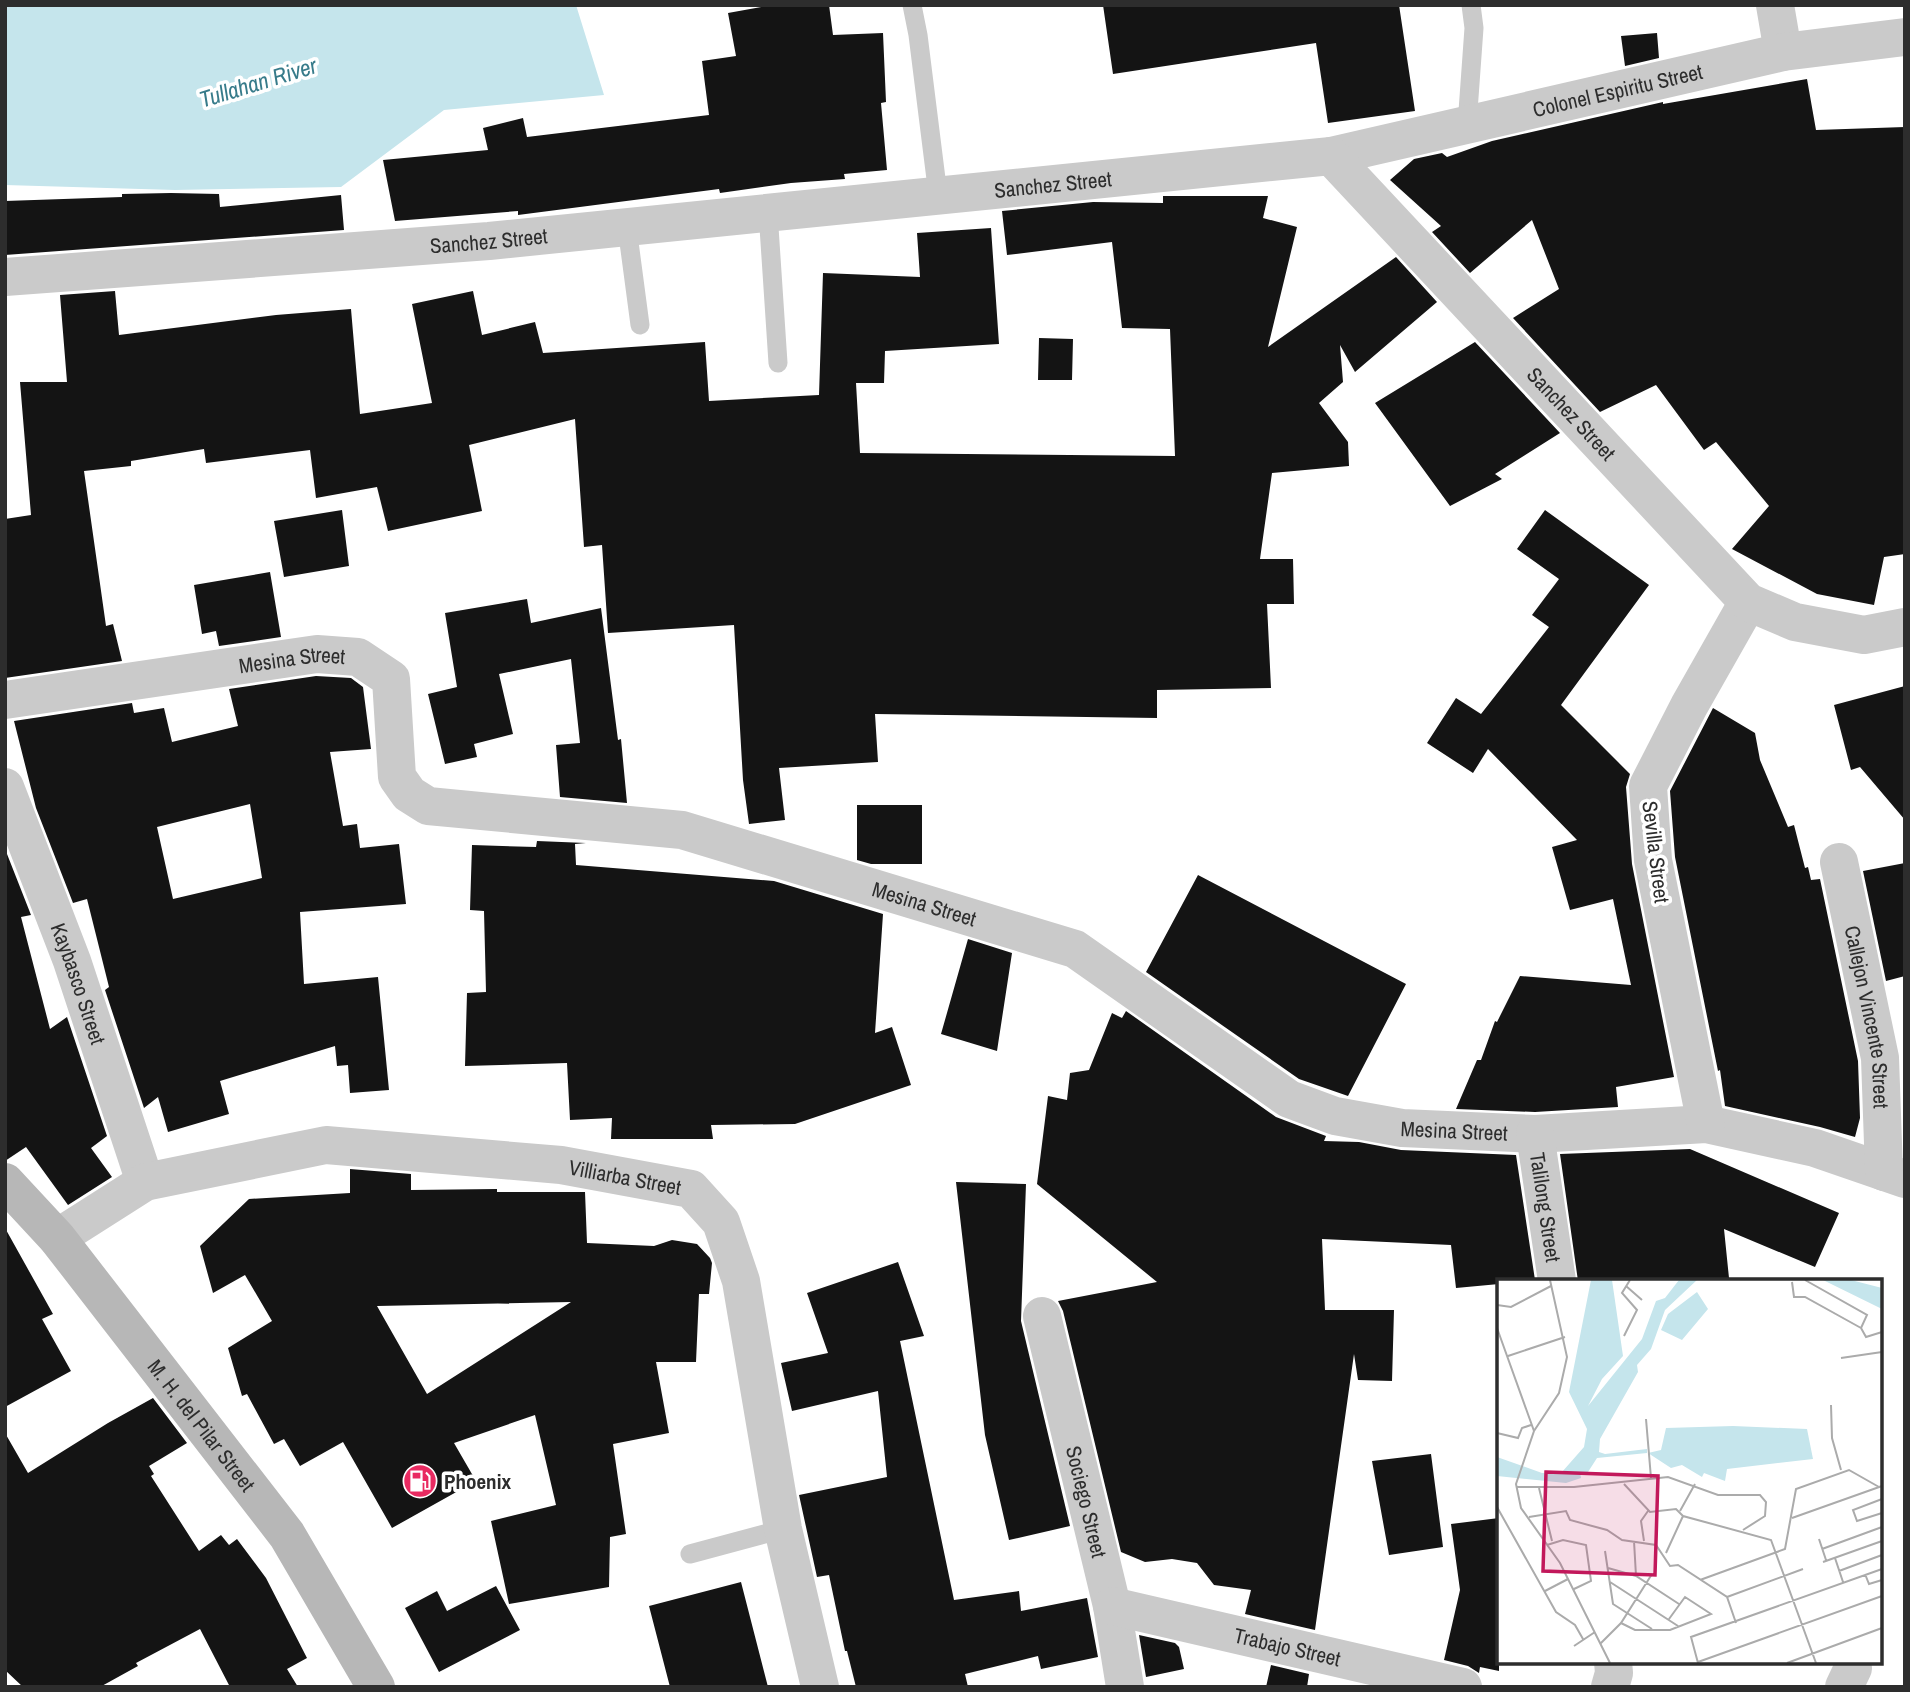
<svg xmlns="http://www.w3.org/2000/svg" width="1910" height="1692" font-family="'Archivo Narrow',sans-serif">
<rect width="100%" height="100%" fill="#fff"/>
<path fill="#c5e5ec" d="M 5,5 L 576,5 L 604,95 L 444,110 L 341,187 L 175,190 L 5,185 Z"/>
<path fill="#141414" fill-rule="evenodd" d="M 773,5 L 829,5 L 833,35 L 883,33 L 886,102 L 881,103 L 887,170 L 844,174 L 845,179 L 791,183 L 720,193 L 719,189 L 518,215 L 518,211 L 395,221 L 383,160 L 488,150 L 483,128 L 523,118 L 527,137 L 709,115 L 702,61 L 736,56 L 728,13 Z
M 1103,5 L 1399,5 L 1415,111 L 1328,123 L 1316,43 L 1113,74 Z
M 1657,33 L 1659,58 L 1625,66 L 1621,36 Z
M 1807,79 L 1816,130 L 1905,127 L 1905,554 L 1884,557 L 1874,605 L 1817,594 L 1732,549 L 1769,506 L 1716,442 L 1704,450 L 1656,385 L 1600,412 L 1513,318 L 1559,289 L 1532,220 L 1470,273 L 1432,232 L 1441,226 L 1390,180 L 1414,159 L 1442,153 L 1447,157 L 1492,141 L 1663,102 L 1663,104 Z
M 171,193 L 219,194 L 220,207 L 341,195 L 344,230 L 5,255 L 5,201 L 122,197 L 122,194 Z
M 1163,196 L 1268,196 L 1263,218 L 1297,227 L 1268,347 L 1396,257 L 1437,302 L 1355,372 L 1340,345 L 1343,382 L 1319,403 L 1348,442 L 1349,466 L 1272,473 L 1260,559 L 1293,559 L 1294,604 L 1267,604 L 1271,688 L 1157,690 L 1157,718 L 875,714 L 878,762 L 779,768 L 785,820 L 749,824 L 743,780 L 734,625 L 608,633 L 602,545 L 584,547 L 575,419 L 469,445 L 482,511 L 388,531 L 377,487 L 316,498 L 310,450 L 206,463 L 204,449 L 131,461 L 131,466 L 84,471 L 106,626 L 113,624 L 122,661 L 5,678 L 5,519 L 31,515 L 20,382 L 67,382 L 60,295 L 115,291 L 119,335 L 276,315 L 351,309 L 360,414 L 432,403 L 412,304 L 473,291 L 482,335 L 535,322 L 543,353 L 705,342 L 709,401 L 819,395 L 823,273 L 920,277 L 917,233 L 991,228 L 999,344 L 885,351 L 884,383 L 856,383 L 860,453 L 1175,456 L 1170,329 L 1122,328 L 1112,242 L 1007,255 L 1002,211 L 1093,202 L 1163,203 Z
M 1039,338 L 1073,339 L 1072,380 L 1038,380 Z
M 1475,342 L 1560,433 L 1495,474 L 1502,479 L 1450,506 L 1375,403 Z
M 342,510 L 349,566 L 284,577 L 274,521 Z
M 1545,510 L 1649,585 L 1561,705 L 1630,774 L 1626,787 L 1632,864 L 1674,1077 L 1616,1087 L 1618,1107 L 1535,1112 L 1456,1109 L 1477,1060 L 1481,1060 L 1495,1021 L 1497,1022 L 1520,976 L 1631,985 L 1613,899 L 1570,910 L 1552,847 L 1577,840 L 1488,749 L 1473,773 L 1427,743 L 1456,698 L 1481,714 L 1549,627 L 1532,615 L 1559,579 L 1517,549 Z
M 270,572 L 281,637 L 219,646 L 216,631 L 202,634 L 194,585 Z
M 527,599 L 531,623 L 601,608 L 618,740 L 621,739 L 627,803 L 560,797 L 556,745 L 580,743 L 571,659 L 499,674 L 513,734 L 474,744 L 477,757 L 445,764 L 428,694 L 457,687 L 445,613 Z
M 316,676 L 351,678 L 363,687 L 371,749 L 330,752 L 343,826 L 357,824 L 360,848 L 399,844 L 406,904 L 300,912 L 304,984 L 378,977 L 389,1090 L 350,1093 L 348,1065 L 337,1066 L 335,1046 L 220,1081 L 229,1114 L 168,1132 L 158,1097 L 144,1108 L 105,990 L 109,987 L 87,899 L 73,903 L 36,808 L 14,721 L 132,703 L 134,713 L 164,708 L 172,742 L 238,726 L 229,689 ZM 250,804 L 262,878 L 173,899 L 157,827 Z
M 1905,686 L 1905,820 L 1860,767 L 1851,770 L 1834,705 Z
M 1713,708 L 1755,733 L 1760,760 L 1788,827 L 1794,825 L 1805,868 L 1808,867 L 1811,880 L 1820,879 L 1858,1061 L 1860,1118 L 1855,1137 L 1820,1127 L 1725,1106 L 1720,1070 L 1718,1071 L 1675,857 L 1670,791 Z
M 857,805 L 922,805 L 922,864 L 871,864 L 857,860 Z
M 537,841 L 586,843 L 575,844 L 576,865 L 774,881 L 883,914 L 875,1033 L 892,1027 L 911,1085 L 795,1124 L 711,1125 L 713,1139 L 611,1139 L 612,1118 L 570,1120 L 567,1063 L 465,1066 L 467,993 L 486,992 L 484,911 L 470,910 L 472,845 L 536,847 Z
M 7,854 L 31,915 L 21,917 L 50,1029 L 67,1017 L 107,1136 L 91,1148 L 112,1177 L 68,1205 L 26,1147 L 5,1161 L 5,855 Z
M 1905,863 L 1905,976 L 1886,981 L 1863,871 Z
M 1198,875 L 1406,984 L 1348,1096 L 1299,1079 L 1146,972 Z
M 968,939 L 1012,953 L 997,1051 L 941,1034 Z
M 1126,1011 L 1276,1117 L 1326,1136 L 1324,1141 L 1359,1142 L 1401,1150 L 1516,1155 L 1535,1280 L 1499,1281 L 1499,1284 L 1456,1288 L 1451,1245 L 1322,1239 L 1325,1310 L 1394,1310 L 1392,1381 L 1358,1380 L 1354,1354 L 1315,1630 L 1245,1614 L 1251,1590 L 1214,1585 L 1197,1563 L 1172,1559 L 1145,1562 L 1121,1552 L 1063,1311 L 1058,1301 L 1157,1282 L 1037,1184 L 1048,1096 L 1067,1100 L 1070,1073 L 1089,1070 L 1112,1013 L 1122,1018 Z
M 1690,1149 L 1839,1213 L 1815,1267 L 1724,1229 L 1729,1278 L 1695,1281 L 1578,1281 L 1560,1154 Z
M 350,1169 L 411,1174 L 411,1190 L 497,1189 L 497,1192 L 585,1192 L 587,1243 L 654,1246 L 672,1240 L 697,1244 L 710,1258 L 712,1263 L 709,1294 L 699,1294 L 696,1362 L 656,1362 L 669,1433 L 613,1444 L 626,1534 L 610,1537 L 609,1587 L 509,1604 L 491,1521 L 556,1505 L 535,1415 L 454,1443 L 476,1481 L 392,1528 L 343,1442 L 300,1466 L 284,1439 L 274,1444 L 247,1394 L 242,1396 L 228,1348 L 272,1321 L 245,1275 L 213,1293 L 200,1246 L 249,1199 L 350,1193 ZM 571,1302 L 427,1394 L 377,1306 Z
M 956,1182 L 1026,1184 L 1021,1321 L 1070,1526 L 1009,1540 L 985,1435 Z
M 5,1228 L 53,1314 L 42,1319 L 71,1371 L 5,1407 Z
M 898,1262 L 924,1336 L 900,1341 L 954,1600 L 1019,1591 L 1021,1611 L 1087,1598 L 1098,1657 L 1041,1669 L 1038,1656 L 965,1674 L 968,1687 L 856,1687 L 847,1651 L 845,1651 L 829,1575 L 817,1577 L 799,1495 L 887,1477 L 878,1391 L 792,1411 L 781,1363 L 828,1353 L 807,1293 Z
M 153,1398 L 187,1443 L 149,1466 L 154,1474 L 151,1476 L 199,1551 L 221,1535 L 229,1545 L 237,1539 L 266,1578 L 307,1658 L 287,1669 L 298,1687 L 230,1687 L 200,1629 L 136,1663 L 138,1666 L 100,1687 L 23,1687 L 5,1670 L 5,1433 L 28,1473 L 108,1423 Z
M 1431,1454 L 1443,1547 L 1389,1555 L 1372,1461 Z
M 1499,1518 L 1499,1671 L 1480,1667 L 1479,1673 L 1468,1666 L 1444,1660 L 1460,1590 L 1451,1524 Z
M 741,1582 L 768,1687 L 670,1687 L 649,1606 Z
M 496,1586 L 520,1630 L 439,1672 L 405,1608 L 437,1591 L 447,1611 Z
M 1139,1635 L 1175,1643 L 1179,1647 L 1184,1669 L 1146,1677 Z
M 1271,1665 L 1309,1674 L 1307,1687 L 1266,1687 Z"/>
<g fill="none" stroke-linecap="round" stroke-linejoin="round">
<path stroke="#cacaca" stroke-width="19" d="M 912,5 L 918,35 L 938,195
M 1467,125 L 1474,28 L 1471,5
M 768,212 L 778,363
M 627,227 L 640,325
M 690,1554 L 783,1529"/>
<g stroke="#cacaca" stroke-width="38">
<path d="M 1775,5 L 1783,52"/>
<path id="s1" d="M 1331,156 L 1783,52 L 1905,37"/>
<path id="s2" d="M 5,700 L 317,654 L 358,657 L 391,679 L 397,777 L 409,794 L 428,806 L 682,830 L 1075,949 L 1289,1099 L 1335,1116 L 1402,1128 L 1535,1134 L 1706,1124 L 1815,1148 L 1905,1179"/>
<path id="s3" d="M 5,787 L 72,961 L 145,1182"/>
<path id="s4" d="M 1839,862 L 1880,1058 L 1884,1172"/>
<path d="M 1706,1124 L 1653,860 L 1648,786 L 1689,706 L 1748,602"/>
<path id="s5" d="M 1535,1134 L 1557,1281"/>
<path id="s6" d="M 57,1238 L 145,1182 L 326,1145 L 561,1165 L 691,1189 L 721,1222 L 741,1281 L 783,1529 L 820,1687"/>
<path id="s7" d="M 1042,1316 L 1112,1606 L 1125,1687"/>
<path id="s8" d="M 1112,1606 L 1463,1687"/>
<path d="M 1610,1687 L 1614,1673 L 1613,1662"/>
<path d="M 1844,1687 L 1853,1668"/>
</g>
<path stroke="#cacaca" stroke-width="38" id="s9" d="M 5,277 L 489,241 L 1331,156 L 1748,602 L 1795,622 L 1864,635 L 1905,627"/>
<path stroke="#b7b7b7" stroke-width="38" id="s10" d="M 5,1182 L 57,1238 L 287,1535 L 376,1687"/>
</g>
<defs>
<g id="fuel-disc" transform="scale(1.75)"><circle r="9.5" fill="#e92a61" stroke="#fff"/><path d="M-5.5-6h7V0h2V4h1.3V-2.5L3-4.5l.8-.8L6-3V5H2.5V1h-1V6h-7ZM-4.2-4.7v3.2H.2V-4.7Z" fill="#fff"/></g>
</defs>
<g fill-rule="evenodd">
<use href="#fuel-disc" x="420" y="1481"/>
</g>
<g text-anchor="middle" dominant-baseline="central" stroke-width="7" stroke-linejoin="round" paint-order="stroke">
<g font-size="21" fill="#2d2d2d" stroke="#fff">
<text stroke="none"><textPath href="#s1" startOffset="294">Colonel Espiritu Street</textPath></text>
<text stroke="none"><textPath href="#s9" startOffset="1052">Sanchez Street</textPath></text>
<text stroke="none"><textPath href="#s9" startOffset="485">Sanchez Street</textPath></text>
<text stroke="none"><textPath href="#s9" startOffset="1684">Sanchez Street</textPath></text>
<text stroke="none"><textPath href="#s2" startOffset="290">Mesina Street</textPath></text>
<text transform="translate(1656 852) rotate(83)">Sevilla Street</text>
<text stroke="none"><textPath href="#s2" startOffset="1046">Mesina Street</textPath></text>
<text stroke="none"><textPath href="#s3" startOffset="210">Kaybasco Street</textPath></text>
<text stroke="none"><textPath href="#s4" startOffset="158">Callejon Vincente Street</textPath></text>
<text stroke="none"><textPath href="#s2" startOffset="1634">Mesina Street</textPath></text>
<text stroke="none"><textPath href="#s6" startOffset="590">Villiarba Street</textPath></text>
<text stroke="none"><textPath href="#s5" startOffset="74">Talilong Street</textPath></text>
<text stroke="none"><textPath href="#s10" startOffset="313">M. H. del Pilar Street</textPath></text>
<text stroke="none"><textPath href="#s7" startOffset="191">Sociego Street</textPath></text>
<text stroke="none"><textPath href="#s8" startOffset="180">Trabajo Street</textPath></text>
</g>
<g font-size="21" font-weight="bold" fill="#2d2d2d" stroke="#fff" text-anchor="start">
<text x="444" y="1481">Phoenix</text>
</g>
<g font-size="23" font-style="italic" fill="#377b8a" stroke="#fff">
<text transform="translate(258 82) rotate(-17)">Tullahan River</text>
</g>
</g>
<g transform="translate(1497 1279)">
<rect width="385" height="385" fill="#fff"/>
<path d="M 94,1 L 115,1 L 126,77 L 105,100 L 91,127 L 145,60 L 159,22 L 168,19 L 182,1 L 200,1 L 168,31 L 154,70 L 140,86 L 141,93 L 103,160 L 102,173 L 108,175 L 150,170 L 150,174 L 100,179 L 91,193 L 83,193 L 84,199 L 69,204 L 0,197 L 0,178 L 45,194 L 65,193 L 87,168 L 90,150 L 72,113 ZM 326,1 L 354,1 L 385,9 L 385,30 ZM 200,13 L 211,30 L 185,61 L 164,51 L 171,35 ZM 236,147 L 310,150 L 316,180 L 230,190 L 228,202 L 207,194 L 205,198 L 185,186 L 174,189 L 151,174 L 164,171 L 169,149 Z" fill="#c5e5ec"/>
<path fill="none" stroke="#ababab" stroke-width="2" d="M 308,1 L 370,36 L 364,49 L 369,58 L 385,53M 295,3 L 297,18 L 308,18 L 364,49M 129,7 L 145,21M 0,26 L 14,28 L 54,7M 0,49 L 37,152 L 19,205 L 24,229 L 63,284 L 113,384M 127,57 L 140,31 L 125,14 L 133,1M 11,77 L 68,58M 344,79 L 385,73M 334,126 L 335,159 L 344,191M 149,140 L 154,199M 37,152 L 62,114 L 70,78 L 53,1M 0,154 L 21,159 L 25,149 L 34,146M 127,205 L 153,233 L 179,230 L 186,237 L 274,261 L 319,384M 19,208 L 77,208 L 171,198 L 221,216 L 263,216 L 269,223 L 268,237 L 246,251M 42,209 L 55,262M 385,220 L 356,231 L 360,242 L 385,234M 0,228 L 59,333 L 78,346 L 86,360M 183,232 L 198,205M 32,238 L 69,232 L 73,241 L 110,251 L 125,261 L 159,266 L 173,287 L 181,286 L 230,318 L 239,344M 295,239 L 385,207M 322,260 L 329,281M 137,262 L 139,297M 147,262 L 144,242 L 151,232M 50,266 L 66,261 L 89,266 L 94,302 L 77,310M 325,270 L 385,248M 108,272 L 116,325 L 155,350M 169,274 L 186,237M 338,279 L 346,303M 326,283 L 385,262M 111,289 L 139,297 L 182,325M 342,292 L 385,276M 368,295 L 372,305 L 385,301M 203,301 L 288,270 L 299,210 L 352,191 L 382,208M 113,303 L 181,347M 48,312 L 71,300M 230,318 L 306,290M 124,344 L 138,351 L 173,351 L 214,335 L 188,318 L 172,340M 104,364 L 124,344 L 155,295M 77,367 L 98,353M 201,383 L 385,317M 201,384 L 194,358 L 385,290M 290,384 L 385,349"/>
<path fill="#c2185b" fill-opacity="0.15" stroke="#c2185b" stroke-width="3.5" d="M 49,193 L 161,197 L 158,296 L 46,292 Z"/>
<rect width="385" height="385" fill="none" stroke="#2d2d2d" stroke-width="3.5"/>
</g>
<rect width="1910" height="1692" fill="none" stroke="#2d2d2d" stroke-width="14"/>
</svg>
